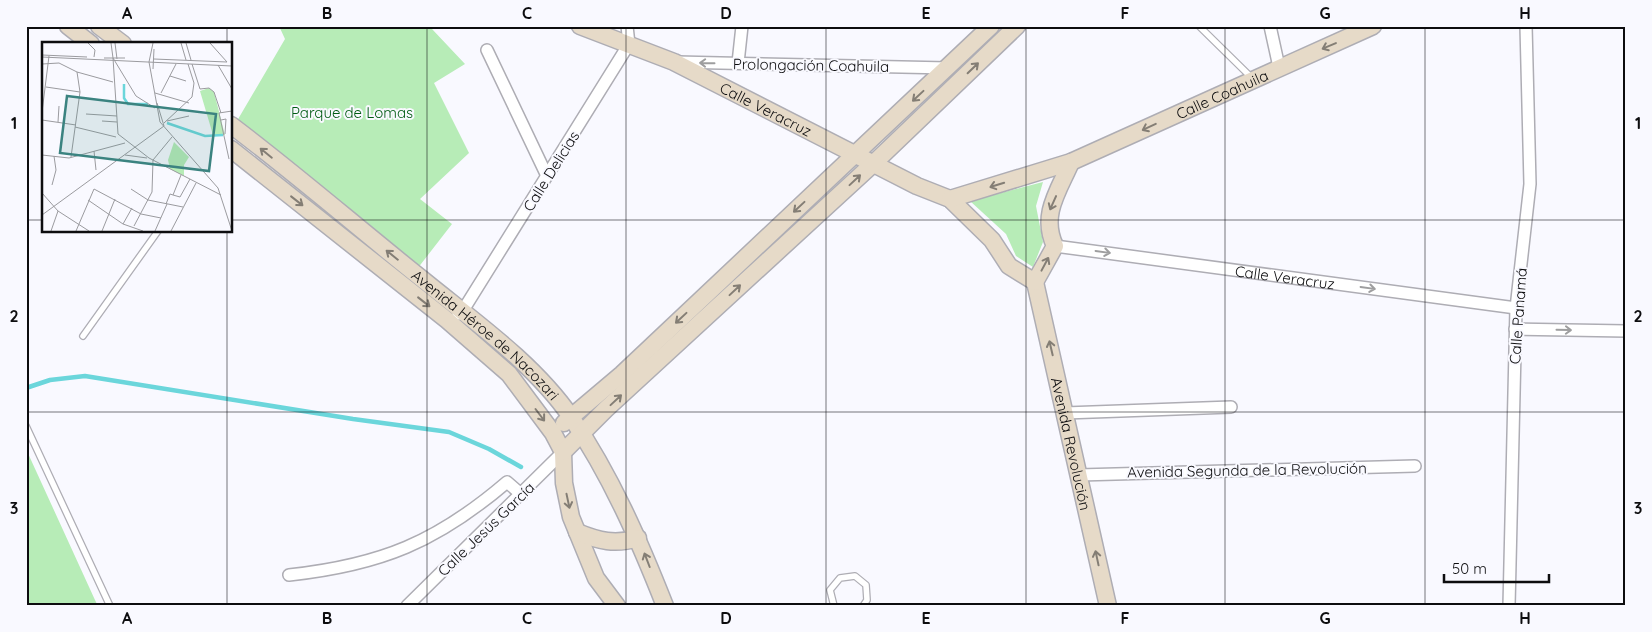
<svg xmlns="http://www.w3.org/2000/svg" width="1652" height="632" font-family="Quicksand,sans-serif">
<rect width="100%" height="100%" fill="#f9f9ff"/>
<path fill="#b7ecb7" d="M 279,26 L 433,26 L 432,29 L 465,64 L 434,83 L 469,153 L 420,199 L 452,224 L 414,273 L 234,126 L 285,39 Z
M 1043,182 L 1036,206 L 1043,242 L 1033,267 L 1016,256 L 1006,234 L 970,201 Z
M 26,449 L 95,600 L 98,606 L 26,606 Z"/>
<g fill="none" stroke-linecap="round" stroke-linejoin="round">
<path stroke="#6bd6db" stroke-width="4.5" d="M 26,388 L 50,380 L 85,376 L 353,419 L 449,432 L 489,449 L 521,467"/>
<g stroke="#aeadb4" stroke-width="8">
<path id="lane" d="M 1199,26 L 1253,79
M 83,336 L 158,231
M 26,426 L 110,606
M 834,606 L 830,590 L 840,578 L 855,576 L 866,585 L 867,600 L 863,606"/>
</g>
<g stroke="#aeadb4" stroke-width="14">
<g id="street">
<path d="M 1270,26 L 1279,67"/>
<path d="M 487,50 L 547,176"/>
<path d="M 677,62 L 948,68"/>
<path d="M 738,63 L 742,26"/>
<path id="s1" d="M 1055,246 L 1516,308"/>
<path d="M 458,314 L 462,312 L 629,44 L 627,26"/>
<path d="M 1515,329 L 1626,331"/>
<path d="M 1065,413 L 1231,407"/>
<path d="M 1079,475 L 1415,466"/>
<path d="M 289,575 C 381,565 437,542 507,482 L 522,495"/>
<path d="M 407,606 L 563,452"/>
<path d="M 1509,606 L 1516,308 L 1530,184 L 1526,26"/>
</g>
</g>
<g stroke="#aeadb4" stroke-width="19">
<g id="secondary">
<path d="M 68,26 L 91,44"/>
<path d="M 99,26 L 123,44"/>
<path id="s2" d="M 580,26 L 674,62 L 917,186 L 950,199 L 992,240 L 1009,266 L 1035,282 L 1108,606"/>
<path id="s3" d="M 231,125 C 296,174 358,228 422,279 C 472,320 534,363 571,417 C 611,476 639,540 665,606"/>
<path d="M 231,149 L 447,320 L 509,374 L 553,433 L 563,452 L 564,483 L 571,517 L 596,578 L 617,606"/>
<path id="s4" d="M 950,199 L 1071,162 L 1373,26"/>
<path d="M 1035,282 L 1055,246 C 1040,215 1059,190 1071,162"/>
<path d="M 564,423 L 622,374 L 991,26"/>
<path d="M 563,452 L 606,409 L 874,163 L 1017,26"/>
<path d="M 577,532 C 599,541 615,545 638,538"/>
</g>
</g>
<use href="#lane" stroke="#fff" stroke-width="5.5"/>
<use href="#street" stroke="#fff" stroke-width="11"/>
<use href="#secondary" stroke="#e6dac8" stroke-width="16"/>
</g>
<defs><path id="oneway-shaft" d="M-6 0H5M1.5-3L5.5 0L1.5 3" fill="none" stroke-width="1.6" stroke-linecap="round" stroke-linejoin="round" transform="scale(1.25)"/></defs>
<g stroke="#847e75">
<use href="#oneway-shaft" transform="translate(1329 46) rotate(157)"/>
<use href="#oneway-shaft" transform="translate(973 68) rotate(-44)"/>
<use href="#oneway-shaft" transform="translate(918 96) rotate(137)"/>
<use href="#oneway-shaft" transform="translate(1149 127) rotate(155)"/>
<use href="#oneway-shaft" transform="translate(266 153) rotate(-141)"/>
<use href="#oneway-shaft" transform="translate(855 180) rotate(-43)"/>
<use href="#oneway-shaft" transform="translate(997 185) rotate(163)"/>
<use href="#oneway-shaft" transform="translate(297 201) rotate(38)"/>
<use href="#oneway-shaft" transform="translate(1053 203) rotate(114)"/>
<use href="#oneway-shaft" transform="translate(799 207) rotate(137)"/>
<use href="#oneway-shaft" transform="translate(392 255) rotate(-141)"/>
<use href="#oneway-shaft" transform="translate(1045 264) rotate(-62)"/>
<use href="#oneway-shaft" transform="translate(735 290) rotate(-43)"/>
<use href="#oneway-shaft" transform="translate(424 302) rotate(38)"/>
<use href="#oneway-shaft" transform="translate(681 318) rotate(137)"/>
<use href="#oneway-shaft" transform="translate(1051 348) rotate(-103)"/>
<use href="#oneway-shaft" transform="translate(616 400) rotate(-43)"/>
<use href="#oneway-shaft" transform="translate(540 415) rotate(53)"/>
<use href="#oneway-shaft" transform="translate(568 501) rotate(78)"/>
<use href="#oneway-shaft" transform="translate(1097 558) rotate(-102)"/>
<use href="#oneway-shaft" transform="translate(647 560) rotate(-111)"/>
</g>
<g stroke="#9e9e9f">
<use href="#oneway-shaft" transform="translate(707 63) rotate(-179)"/>
<use href="#oneway-shaft" transform="translate(1103 252) rotate(8)"/>
<use href="#oneway-shaft" transform="translate(1368 288) rotate(8)"/>
<use href="#oneway-shaft" transform="translate(1564 330) rotate(1)"/>
</g>
<path fill="none" stroke="#0d0d0f" stroke-width="1" stroke-opacity="0.55" d="M 227,26 L 227,44M 427,26 L 427,606M 626,26 L 626,606M 826,26 L 826,606M 1026,26 L 1026,606M 1225,26 L 1225,606M 1425,26 L 1425,606M 26,220 L 44,220M 231,220 L 1626,220M 227,231 L 227,606M 26,412 L 1626,412"/>
<g text-anchor="middle" dominant-baseline="central" stroke-width="4" stroke-linejoin="round" paint-order="stroke">
<g font-size="15" fill="#0d0d0f" stroke="#f9f9ff">
<text transform="translate(811 65) rotate(1)">Prolongación Coahuila</text>
<text stroke="none"><textPath href="#s4" startOffset="292">Calle Coahuila</textPath></text>
<text stroke="none"><textPath href="#s2" startOffset="204">Calle Veracruz</textPath></text>
<text transform="translate(551 171) rotate(-58)">Calle Delicias</text>
<text stroke="none"><textPath href="#s1" startOffset="232">Calle Veracruz</textPath></text>
<text transform="translate(1518 316) rotate(-86)">Calle Panamá</text>
<text stroke="none"><textPath href="#s3" startOffset="330">Avenida Héroe de Nacozari</textPath></text>
<text stroke="none"><textPath href="#s2" startOffset="695">Avenida Revolución</textPath></text>
<text transform="translate(1247 470) rotate(-1)">Avenida Segunda de la Revolución</text>
<text transform="translate(486 529) rotate(-44)">Calle Jesús García</text>
</g>
<g font-size="15" fill="#005b13" stroke="#f9f9ff">
<text x="352" y="112">Parque de Lomas</text>
</g>
</g>
<g transform="translate(42 42)">
<rect width="190" height="190" fill="#f9f9ff"/>
<path d="M 167,46 L 172,50 L 183,93 L 171,93 L 158,49 ZM 132,100 L 147,115 L 142,123 L 142,134 L 128,127 L 126,118 Z" fill="#b7ecb7"/>
<path fill="none" stroke="#6bd6db" stroke-width="2.5" d="M 82,42 L 82,56 L 86,62 L 106,62M 125,81 L 163,94 L 181,93"/>
<path fill="none" stroke="#9b9b9f" stroke-width="1" d="M 46,1 L 53,8 L 52,15M 69,1 L 71,16 L 94,54 L 113,66M 73,1 L 75,17M 111,1 L 107,20 L 118,80 L 176,146 L 190,189M 139,1 L 144,18M 144,1 L 149,18M 168,1 L 185,20M 0,13 L 45,15M 0,15 L 190,24M 62,16 L 83,16M 71,16 L 76,92 L 107,116 L 179,153M 112,17 L 185,20M 0,22 L 17,21 L 35,30 L 71,40M 150,22 L 158,47 L 167,46 L 172,50 L 179,71M 176,23 L 190,47M 111,27 L 112,7M 128,34 L 144,39M 4,45 L 38,50M 113,51 L 147,61M 119,51 L 134,22M 115,61 L 122,84M 0,70 L 7,14M 44,72 L 75,74M 0,78 L 34,83M 179,78 L 184,77 L 183,92M 60,79 L 75,80M 125,79 L 147,74M 16,80 L 17,64M 122,81 L 150,55 L 152,41 L 146,22M 33,85 L 74,95M 52,109 L 54,128M 0,113 L 27,116 L 83,101M 83,113 L 105,116M 29,115 L 38,50 L 35,30M 187,117 L 177,71 L 190,69M 10,143 L 14,128 L 12,114M 89,147 L 106,158 L 141,165M 0,151 L 16,169 L 47,189M 131,153 L 138,155 L 148,137M 46,158 L 81,182 L 101,189M 124,162 L 128,152 L 131,153 L 139,133M 0,173 L 122,84M 81,182 L 90,166M 92,184 L 110,150 L 111,118 L 130,95M 9,189 L 16,169M 34,189 L 52,147 L 99,172 L 119,176M 60,189 L 73,157M 113,189 L 125,162M 129,189 L 154,141"/>
<path fill="#3b8380" fill-opacity="0.15" stroke="#3b8380" stroke-width="2.5" d="M 25,54 L 174,72 L 167,129 L 18,111 Z"/>
<rect width="190" height="190" fill="none" stroke="#0d0d0f" stroke-width="2.5"/>
</g>
<rect width="1652" height="632" fill="none" stroke="#f9f9ff" stroke-width="55"/>
<path d="M1444 574v8h105v-8" fill="none" stroke="#0d0d0f" stroke-width="2.5"/>
<text x="1452" y="574" font-size="15" fill="#0d0d0f" stroke="#f9f9ff" stroke-width="4" paint-order="stroke">50 m</text>
<rect x="28" y="28" width="1596" height="576" fill="none" stroke="#0d0d0f" stroke-width="2"/>
<g font-size="16" text-anchor="middle" font-weight="bold" fill="#0d0d0f">
<text x="127" y="19">A</text>
<text x="327" y="19">B</text>
<text x="527" y="19">C</text>
<text x="726" y="19">D</text>
<text x="926" y="19">E</text>
<text x="1125" y="19">F</text>
<text x="1325" y="19">G</text>
<text x="1525" y="19">H</text>
<text x="14" y="129">1</text>
<text x="1638" y="129">1</text>
<text x="14" y="322">2</text>
<text x="1638" y="322">2</text>
<text x="14" y="514">3</text>
<text x="1638" y="514">3</text>
<text x="127" y="624">A</text>
<text x="327" y="624">B</text>
<text x="527" y="624">C</text>
<text x="726" y="624">D</text>
<text x="926" y="624">E</text>
<text x="1125" y="624">F</text>
<text x="1325" y="624">G</text>
<text x="1525" y="624">H</text>
</g>
</svg>
